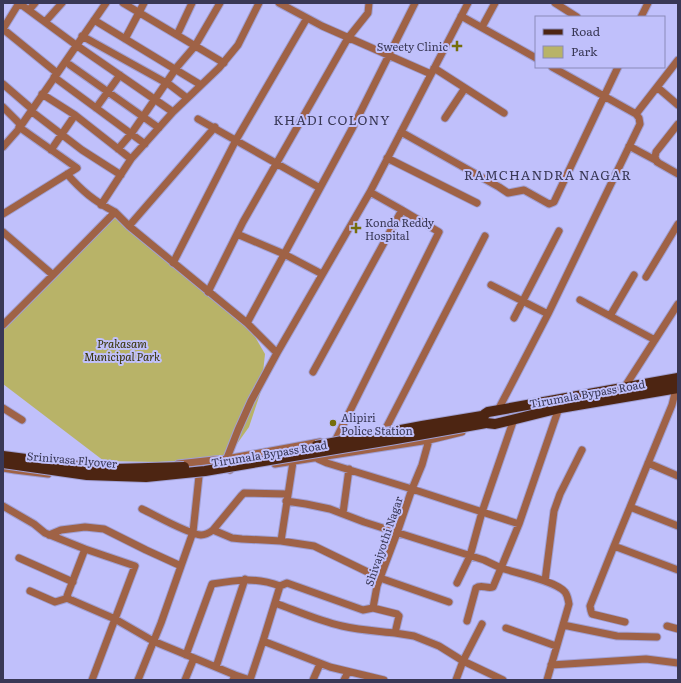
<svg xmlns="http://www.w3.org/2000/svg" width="681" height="683" font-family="Literata,serif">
<rect width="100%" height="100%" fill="#c0c0fb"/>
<path fill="#b8b368" d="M 115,212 L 247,323 L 265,354 L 261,391 L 249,427 L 227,458 L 158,462 L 104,461 L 3,384 L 3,325 Z"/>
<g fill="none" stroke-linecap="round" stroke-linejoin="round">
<g stroke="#a09fd3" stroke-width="9">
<path id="minor" d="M 19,3 L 76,45 L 173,112 L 219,68 L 238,45 L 259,3
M 19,3 L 3,29 L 57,73
M 123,3 L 224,63
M 279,3 L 322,26 L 431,74
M 555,3 L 577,17
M 29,10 L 35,3
M 461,16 L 536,58
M 641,17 L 648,3
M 94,20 L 201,85
M 45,22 L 62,3
M 482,27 L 495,3
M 177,35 L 192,3
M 82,36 L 170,85 L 187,98
M 125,39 L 144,3
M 70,65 L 159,128
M 434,68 L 504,113
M 54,77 L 145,144
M 3,84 L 32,109
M 657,87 L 678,105
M 42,94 L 75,115 L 131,159
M 3,107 L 21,125
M 96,108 L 120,75
M 31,111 L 82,150 L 121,175
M 636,114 L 678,60
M 445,118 L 465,88
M 198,119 L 320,188
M 678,124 L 656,152 L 655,157 L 657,162 L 678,174
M 401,132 L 499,187 L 508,193 L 524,190 L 549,204 L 554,202 L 618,67
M 629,146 L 657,161
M 3,147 L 18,130 L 106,3
M 118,149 L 131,134 L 177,67 L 195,46 L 220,3
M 51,150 L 75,115
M 387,158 L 477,203
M 67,174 C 82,191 94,201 115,212
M 101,205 L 131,159 L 173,112
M 3,214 L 77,168 L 19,127
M 129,226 L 215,127
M 3,232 L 53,275
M 237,234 L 284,254 L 322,274
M 173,263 L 236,140 L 307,18
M 646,277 L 678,224
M 491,285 L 548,314
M 208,292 L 243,222 L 348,38 L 368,13 L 369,3
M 580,300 L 655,340
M 610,316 L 634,275
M 514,318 L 559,231
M 247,323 L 353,127 L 415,3
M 3,325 L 53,275 L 115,212 L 129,226 L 247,323 L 277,353
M 313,372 L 402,210 L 370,192
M 624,388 L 678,304
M 3,408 L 22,420
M 498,410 L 548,314 L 640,124 L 639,118 L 636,114 L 552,67
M 385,430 L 485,236
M 336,439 L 439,232 L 402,210
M 429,440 L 422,465 L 412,489 L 397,533 L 377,586 L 373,608 L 397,614 L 399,616 L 395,633 L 414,636 L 439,646 L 463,661 L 503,680
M 318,459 L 327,463 L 412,489 L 519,524
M 293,462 L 281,541 L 314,546 L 380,578 L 449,602
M 648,463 L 678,476
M 178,464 L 232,458 L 320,442
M 275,464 L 429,440 L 462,432
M 3,468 L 15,470 L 48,474
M 230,470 L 227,458 L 238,430 L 251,401 L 277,353 L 370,192 L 468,3
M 286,501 L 306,504 L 330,509 L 364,522 L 484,560 L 501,568 L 519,524 L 560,405
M 3,506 L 34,524 L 45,533 L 85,549 L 67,596 L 69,599 L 115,619 L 153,641 L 235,675 L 233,680
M 630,507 L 678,526
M 142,509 C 155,515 188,534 201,535 C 206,535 209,533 213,530 L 241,496 L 244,493 L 287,494
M 343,513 L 349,469
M 213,530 L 232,538 L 242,539 L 281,541
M 49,535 L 61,530 L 85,527 L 104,529 L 146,550 L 181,566
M 614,546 L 672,405 L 676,389 L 675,385
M 85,549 L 135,566 L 92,680
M 19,558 L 73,582
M 545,581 L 554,511 L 560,494 L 582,450
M 457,583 L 470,556 L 482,512 L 514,419
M 30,591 L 55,602 L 68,598
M 275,603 C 297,611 319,621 342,626 C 359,630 377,631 395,633
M 467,621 L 476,588 C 481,584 487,589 493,587 L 501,568 C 516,573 556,581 565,592 C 568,596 568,600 569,604 L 547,680
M 625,622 L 592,614 L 591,611 L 590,606 L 614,546 L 678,570
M 563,625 L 617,636 L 657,637
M 667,626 L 678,629
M 506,628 L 556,646
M 263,641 L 280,586 L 287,583 L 363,610 L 373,608
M 186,655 L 212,584 C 237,580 256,577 280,586
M 551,665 L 646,659 L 678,663
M 216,667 L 245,579
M 235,675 L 250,680 L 263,641 L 330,667 L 384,680
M 138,680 L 161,623 L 193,532 L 199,476
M 185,680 L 194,658
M 313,680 L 320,664
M 344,680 L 348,672
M 456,680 L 463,661 L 482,624"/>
</g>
<g stroke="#a09fd3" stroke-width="12">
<path id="major" d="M 482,416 L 488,412 L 678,378
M 486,423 L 495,424 L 560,408 L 678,388"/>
</g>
<use href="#minor" stroke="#9f6246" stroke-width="7"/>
<use href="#major" stroke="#4d2512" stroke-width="10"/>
<g stroke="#a09fd3" stroke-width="12" stroke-linecap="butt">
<path id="major-bridge" d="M 316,446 L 422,426 L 482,416
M 3,456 L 79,466 L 113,469 L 184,467
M 3,463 L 87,475 L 146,477 L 205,471 L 396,439 L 486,423"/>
</g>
<use href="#major-bridge" stroke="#4d2512" stroke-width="10"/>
</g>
<g fill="#756e0c" stroke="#c0c0fb" stroke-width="1.5">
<path d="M455 40h4v4h4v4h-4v4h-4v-4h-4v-4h4z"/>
<path d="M354 222h4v4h4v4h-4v4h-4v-4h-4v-4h4z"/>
<circle cx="333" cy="423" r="4"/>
</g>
<g text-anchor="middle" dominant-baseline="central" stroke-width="4" stroke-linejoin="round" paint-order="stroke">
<g font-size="11" fill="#393856" stroke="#c0c0fb" text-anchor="start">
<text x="448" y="46" text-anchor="end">Sweety Clinic</text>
<text x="365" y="222">Konda Reddy<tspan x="365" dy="13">Hospital</tspan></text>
<text x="341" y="417">Alipiri<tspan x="341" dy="13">Police Station</tspan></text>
</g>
<g font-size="11" font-style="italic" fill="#343000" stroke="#c0c0fb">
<text x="122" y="343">Prakasam<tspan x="122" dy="13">Municipal Park</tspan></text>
</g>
<g font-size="11" fill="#393856" stroke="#c0c0fb">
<text transform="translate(587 393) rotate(-10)">Tirumala Bypass Road</text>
<text transform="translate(269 453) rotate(-9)">Tirumala Bypass Road</text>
<text transform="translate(72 459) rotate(5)">Srinivasa Flyover</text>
<text transform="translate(383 541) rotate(-71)">Shivajyothi Nagar</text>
</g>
<g font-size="13" letter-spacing="1" fill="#393856" stroke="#c0c0fb">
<text x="332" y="119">KHADI COLONY</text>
<text x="548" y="174">RAMCHANDRA NAGAR</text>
</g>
</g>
<rect width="681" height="683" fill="none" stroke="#393856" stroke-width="8"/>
<rect x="535" y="16" width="130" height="52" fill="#c0c0fb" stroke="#8a8ab9"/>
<rect x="543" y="29" width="20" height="6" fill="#4d2512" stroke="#8a8ab9"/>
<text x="571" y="36" font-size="12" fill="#393856">Road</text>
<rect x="543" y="46" width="20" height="12" fill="#b8b368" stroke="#8a8ab9"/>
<text x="571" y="56" font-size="12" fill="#393856">Park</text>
</svg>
